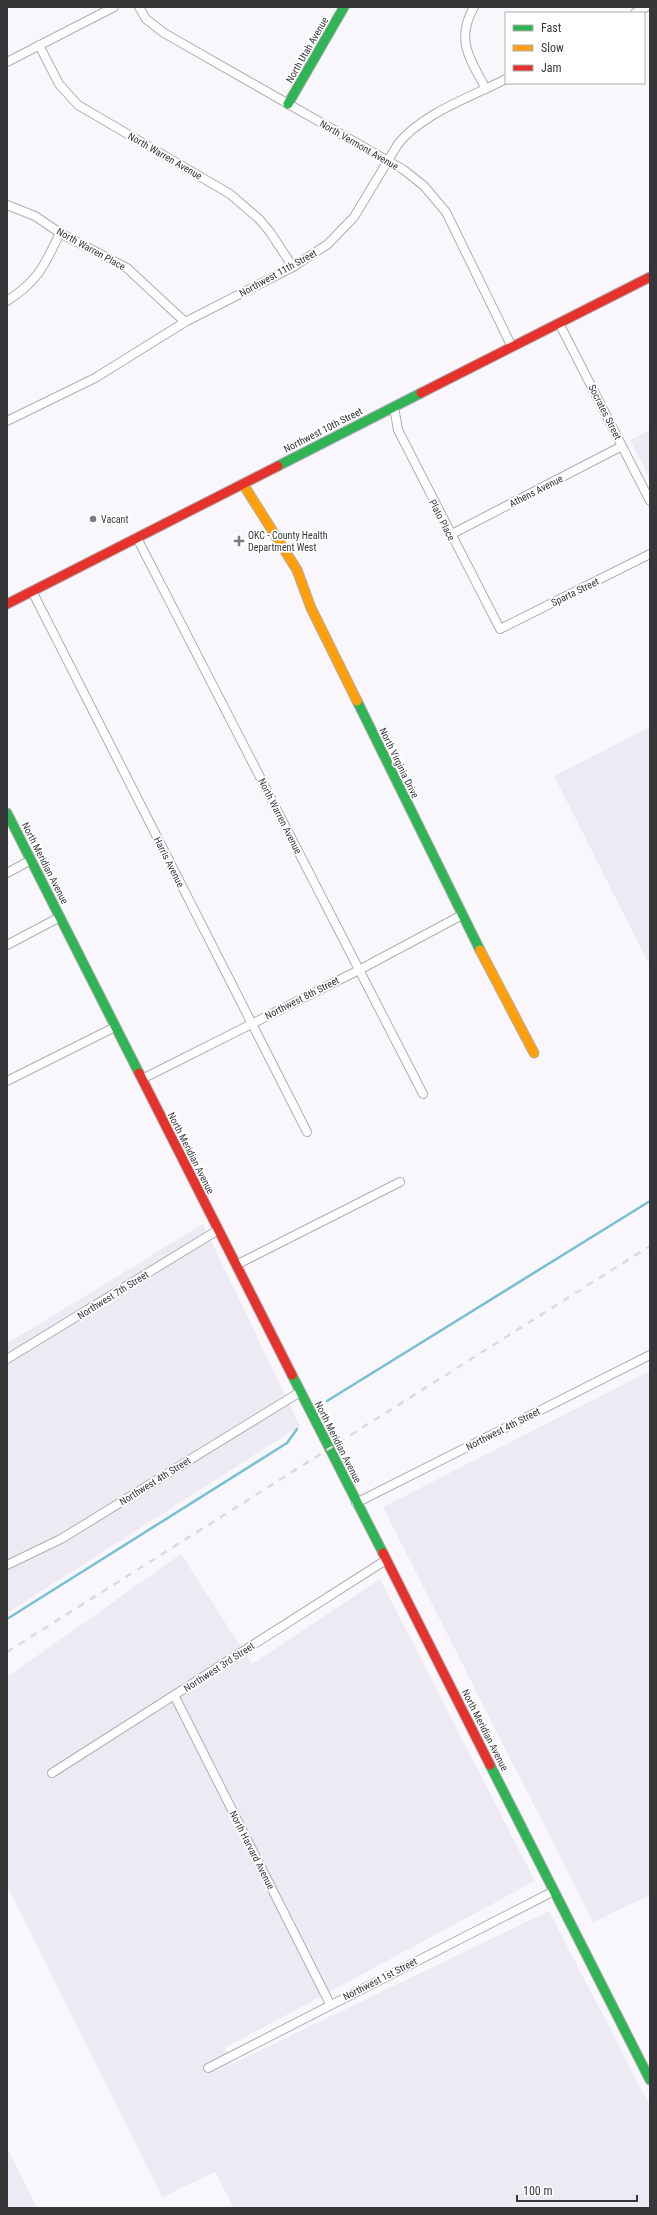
<svg xmlns="http://www.w3.org/2000/svg" width="657" height="2215" font-family="'Roboto Condensed',sans-serif">
<rect width="100%" height="100%" fill="#f9f7fb"/>
<path fill="#eeeaf4" d="M 650,430 L 650,479 L 630,440 Z
M 650,727 L 650,966 L 554,776 Z
M 203,1224 L 300,1426 L 7,1613 L 7,1341 L 8,1343 Z
M 650,1371 L 650,1895 L 593,1922 L 383,1507 Z
M 181,1554 L 252,1664 L 380,1579 L 535,1881 L 225,2048 L 232,2064 L 549,1911 L 650,2106 L 650,2208 L 234,2208 L 215,2172 L 162,2197 L 7,1885 L 7,1677 Z
M 7,2148 L 37,2208 L 7,2208 Z"/>
<g fill="none" stroke-linecap="round" stroke-linejoin="round">
<path stroke="#79bfd2" stroke-width="2.5" d="M 327,1401 L 650,1201
M 7,1619 L 287,1443 L 297,1429"/>
<g stroke="#b0aeb2" stroke-width="10">
<path id="street" d="M 139,7 L 146,19 L 164,33 L 404,170 L 424,186 L 446,212 L 512,347
M 474,7 C 455,40 470,59 486,89
M 635,13 L 646,7
M 39,45 L 59,84 L 78,105 L 230,194 L 259,219 L 270,232 L 293,267
M 7,62 L 114,7
M 7,205 L 35,216 L 60,233 L 127,268 L 185,322
M 7,301 C 39,280 44,266 60,233
M 559,323 L 650,501
M 394,407 L 398,430 L 500,629 L 650,554
M 7,421 L 95,378 L 185,322 L 293,267 L 328,244 L 354,217 L 398,144 C 423,113 471,97 506,79
M 450,535 L 622,446
M 137,538 L 423,1094
M 32,591 L 307,1132
M 7,873 L 31,860
M 7,945 L 60,917
M 142,1079 L 359,970 L 462,915
M 7,1081 L 115,1027
M 236,1265 L 400,1182
M 7,1359 L 218,1230
M 356,1503 L 650,1355
M 7,1565 L 61,1539 L 300,1392
M 174,1695 L 330,2004
M 52,1773 L 386,1560
M 208,2068 L 554,1891"/>
</g>
<g stroke="#b0aeb2" stroke-width="11">
<path id="fast" d="M 288,104 L 344,7
M 278,466 L 421,393
M 357,701 L 480,950
M 7,813 L 139,1073
M 292,1375 L 383,1553
M 490,1765 L 650,2080"/>
</g>
<g stroke="#b0aeb2" stroke-width="11">
<path id="slow" d="M 243,484 L 297,570 L 311,608 L 357,701
M 480,950 L 534,1053"/>
</g>
<g stroke="#b0aeb2" stroke-width="11">
<path id="jam" d="M 421,393 L 650,277
M 7,604 L 278,466
M 139,1073 L 292,1375
M 383,1553 L 490,1765"/>
</g>
<use href="#street" stroke="#fefefe" stroke-width="8"/>
<use href="#fast" stroke="#30b455" stroke-width="9"/>
<use href="#slow" stroke="#ff9f0a" stroke-width="9"/>
<use href="#jam" stroke="#e5322d" stroke-width="9"/>
<path stroke="#dbdbdc" stroke-width="2.5" stroke-dasharray="7 7" stroke-linecap="butt" d="M 7,1652 L 650,1246"/>
</g>
<g fill="#7b7a7d" stroke="#fff" stroke-width="1.5">
<circle cx="93" cy="519" r="4"/>
<path d="M237 535h4v4h4v4h-4v4h-4v-4h-4v-4h4z"/>
</g>
<g text-anchor="middle" dominant-baseline="central" stroke-width="3.5" stroke-linejoin="round" paint-order="stroke">
<g font-size="10" fill="#373639" stroke="#fff">
<text transform="translate(307 50) rotate(-60)">North Utah Avenue</text>
<text transform="translate(359 145) rotate(30)">North Vermont Avenue</text>
<text transform="translate(165 156) rotate(30)">North Warren Avenue</text>
<text transform="translate(91 249) rotate(29)">North Warren Place</text>
<text transform="translate(278 273) rotate(-29)">Northwest 11th Street</text>
<text transform="translate(605 412) rotate(63)">Socrates Street</text>
<text transform="translate(323 430) rotate(-27)">Northwest 10th Street</text>
<text transform="translate(536 491) rotate(-27)">Athens Avenue</text>
<text transform="translate(442 520) rotate(63)">Plato Place</text>
<text transform="translate(575 592) rotate(-26)">Sparta Street</text>
<text transform="translate(399 763) rotate(64)">North Virginia Drive</text>
<text transform="translate(280 816) rotate(63)">North Warren Avenue</text>
<text transform="translate(169 862) rotate(63)">Harris Avenue</text>
<text transform="translate(45 863) rotate(63)">North Meridian Avenue</text>
<text transform="translate(302 998) rotate(-27)">Northwest 8th Street</text>
<text transform="translate(191 1153) rotate(63)">North Meridian Avenue</text>
<text transform="translate(113 1295) rotate(-32)">Northwest 7th Street</text>
<text transform="translate(503 1429) rotate(-27)">Northwest 4th Street</text>
<text transform="translate(338 1442) rotate(63)">North Meridian Avenue</text>
<text transform="translate(155 1481) rotate(-32)">Northwest 4th Street</text>
<text transform="translate(219 1667) rotate(-33)">Northwest 3rd Street</text>
<text transform="translate(485 1730) rotate(63)">North Meridian Avenue</text>
<text transform="translate(252 1850) rotate(63)">North Harvard Avenue</text>
<text transform="translate(380 1979) rotate(-27)">Northwest 1st Street</text>
</g>
<g font-size="10" fill="#373639" stroke="#fff" text-anchor="start">
<text x="101" y="519">Vacant</text>
<text x="248" y="535">OKC - County Health<tspan x="248" dy="12">Department West</tspan></text>
</g>
</g>
<rect width="657" height="2215" fill="none" stroke="#373639" stroke-width="16"/>
<rect x="505" y="12" width="140" height="72" fill="#ffffff" stroke="#afafb0"/>
<rect x="513" y="25" width="20" height="6" fill="#30b455" stroke="#afafb0"/>
<text x="541" y="32" font-size="12" fill="#373639">Fast</text>
<rect x="513" y="45" width="20" height="6" fill="#ff9f0a" stroke="#afafb0"/>
<text x="541" y="52" font-size="12" fill="#373639">Slow</text>
<rect x="513" y="65" width="20" height="6" fill="#e5322d" stroke="#afafb0"/>
<text x="541" y="72" font-size="12" fill="#373639">Jam</text>
<path d="M517 2195v6h120v-6" fill="none" stroke="#373639" stroke-width="2"/>
<text x="523" y="2195" font-size="12" fill="#373639" stroke="#ffffff" stroke-width="3" paint-order="stroke">100 m</text>
</svg>
